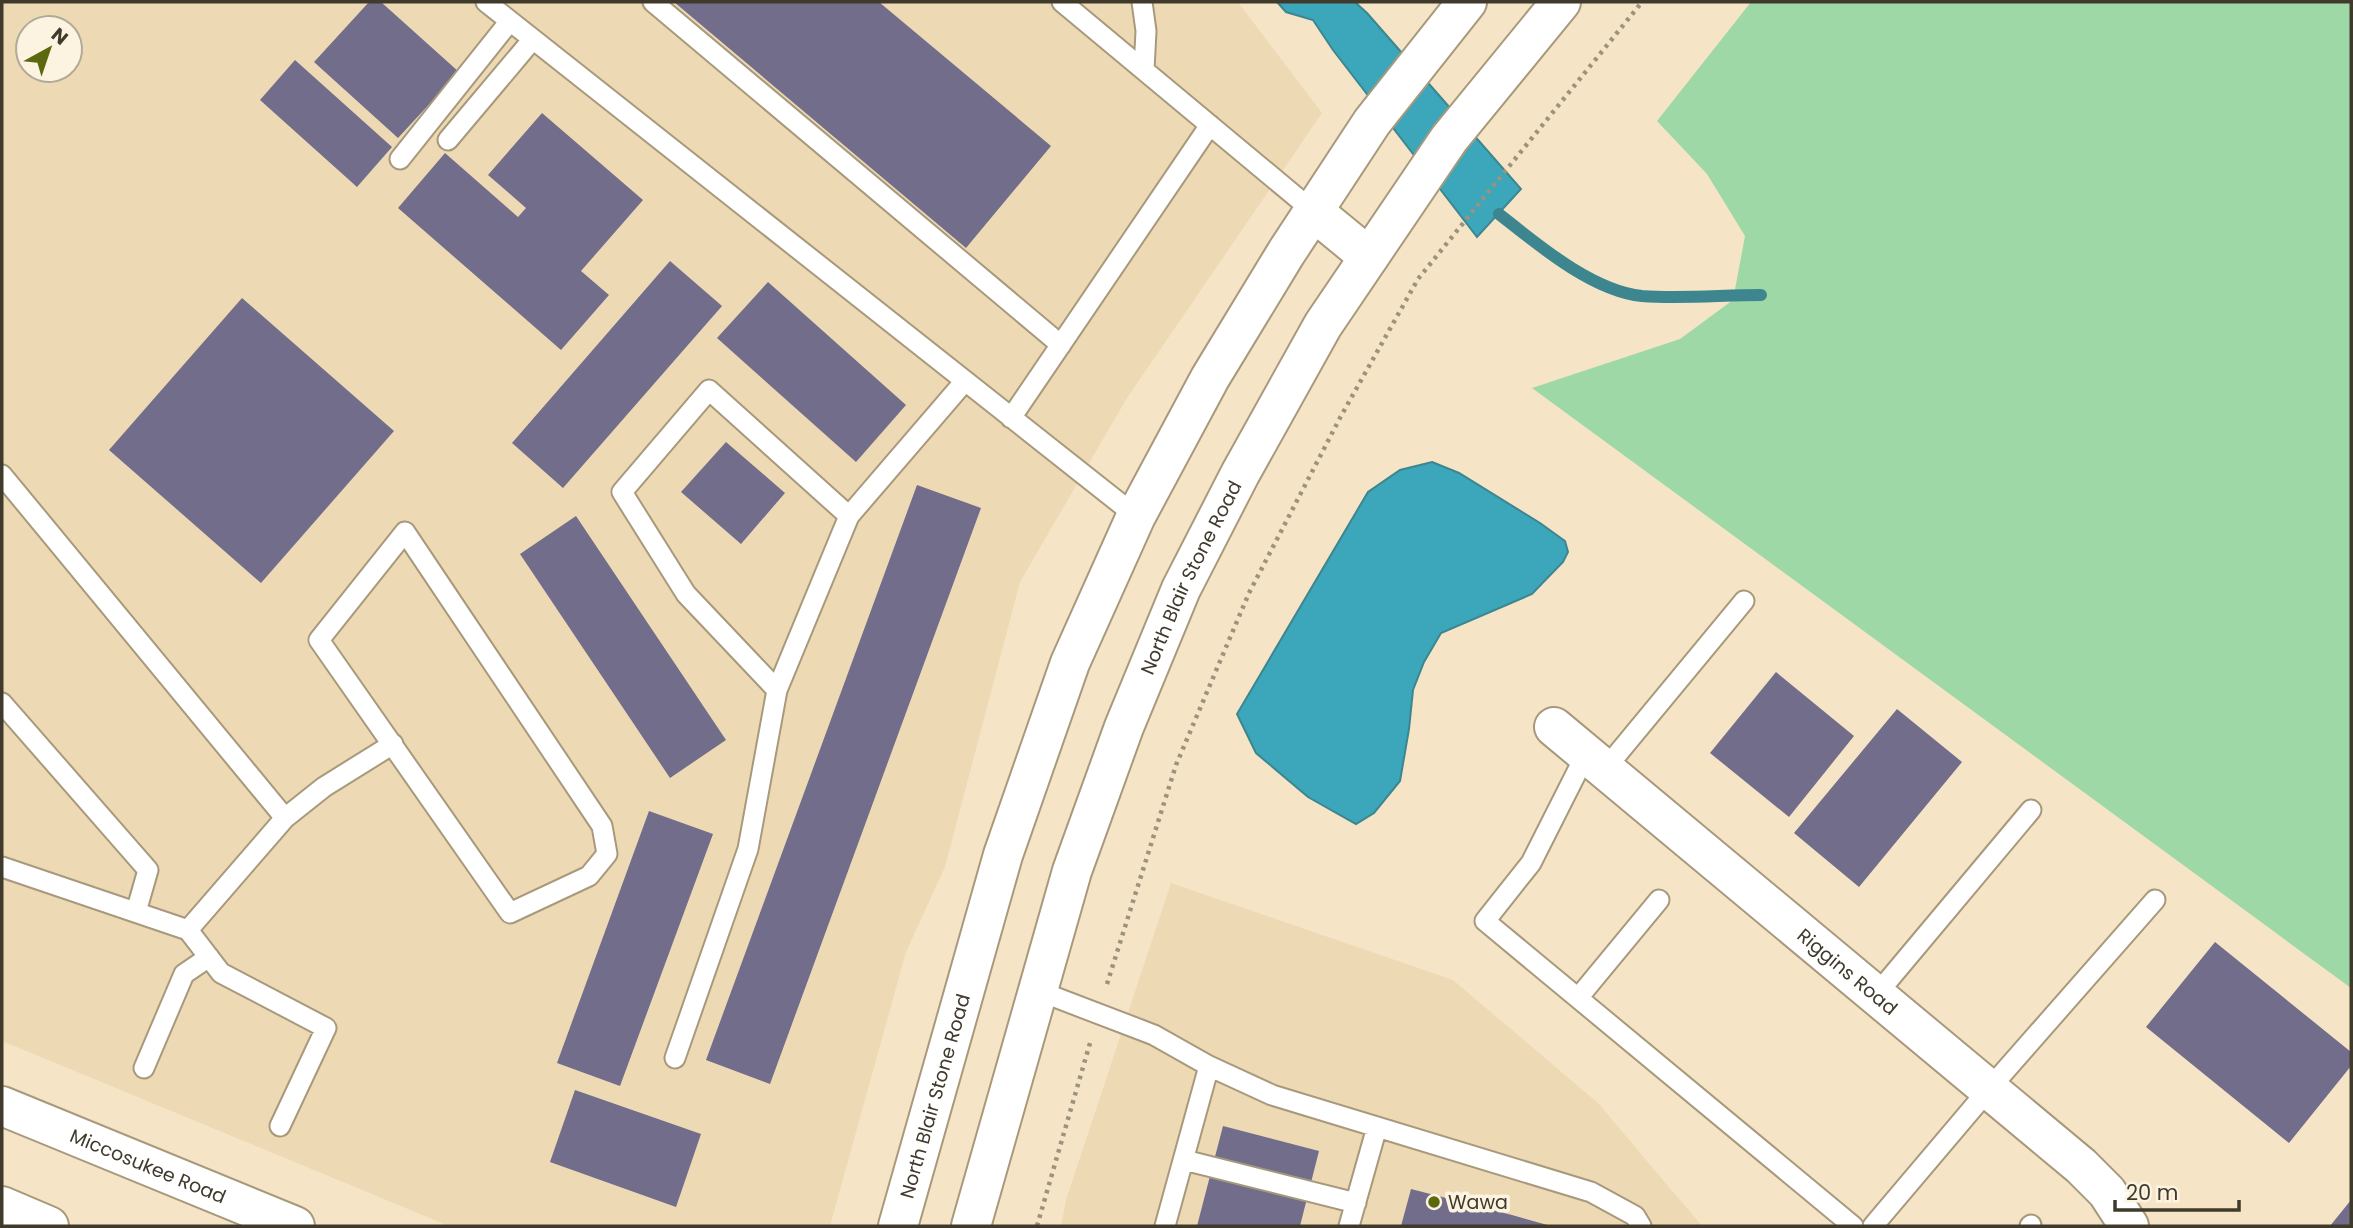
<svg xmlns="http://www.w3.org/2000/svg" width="2353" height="1228" font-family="Poppins,sans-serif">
<rect width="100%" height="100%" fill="#f5e5c6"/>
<path fill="#eddab4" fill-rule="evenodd" d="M 2,2 L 1238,2 L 1322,113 L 1127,398 L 1020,582 L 945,867 L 906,952 L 830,1226 L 449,1226 L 2,1041 ZM 28,28 L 70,28 L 70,70 L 28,70 Z
M 1171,883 L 1453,980 L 1597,1102 L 1702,1226 L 1061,1226 L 1066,1200 Z"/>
<path fill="#9ed8a7" d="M 1751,2 L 2351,2 L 2351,988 L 1532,388 L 1680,339 L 1733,300 L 1745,236 L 1707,174 L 1657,121 Z"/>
<path fill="#3ca6bb" stroke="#3d8690" stroke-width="2" d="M 1277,2 L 1355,2 L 1367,13 L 1521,189 L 1477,237 L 1333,50 L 1313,20 L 1286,12 Z
M 1432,462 L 1459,473 L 1540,523 L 1565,541 L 1568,552 L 1563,562 L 1532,594 L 1441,633 L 1424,662 L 1413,690 L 1409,729 L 1400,781 L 1374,813 L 1356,824 L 1308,797 L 1256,753 L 1237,714 L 1368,492 L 1400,470 Z"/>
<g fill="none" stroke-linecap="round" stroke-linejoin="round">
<path stroke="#3d8690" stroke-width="12" d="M 1499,214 C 1537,244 1592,291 1642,296 C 1681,299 1722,295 1761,295"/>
</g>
<path fill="#716d8a" d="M 369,2 L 381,2 L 459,72 L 398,138 L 314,62 Z
M 674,2 L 879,2 L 1051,146 L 966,248 Z
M 295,60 L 392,147 L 357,187 L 260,100 Z
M 542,113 L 643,200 L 581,271 L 609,295 L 561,350 L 398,208 L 445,153 L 518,217 L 526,208 L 488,175 Z
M 670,261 L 722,306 L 563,488 L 512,443 Z
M 768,282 L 906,405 L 856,462 L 717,338 Z
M 242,298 L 394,431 L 261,583 L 109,450 Z
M 726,442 L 785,493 L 741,544 L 681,492 Z
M 917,485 L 981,508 L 770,1084 L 706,1060 Z
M 576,516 L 726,740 L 670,778 L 520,554 Z
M 1776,672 L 1854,736 L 1789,817 L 1710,753 Z
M 1897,709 L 1962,762 L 1859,887 L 1794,833 Z
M 649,811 L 713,834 L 620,1086 L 557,1063 Z
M 2215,942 L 2351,1052 L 2351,1066 L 2289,1143 L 2146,1027 Z
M 575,1090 L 701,1134 L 676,1207 L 550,1162 Z
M 1223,1126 L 1319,1151 L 1300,1226 L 1197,1226 Z
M 1411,1189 L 1512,1215 L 1551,1226 L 1401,1226 Z
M 2351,1200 L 2351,1226 L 2330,1226 Z"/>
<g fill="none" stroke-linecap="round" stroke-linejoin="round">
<g stroke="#a8997c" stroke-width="23">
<path id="lane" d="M 486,2 L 1136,516
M 653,2 L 1061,345
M 1062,2 L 1313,211
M 1142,2 L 1146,31 L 1144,70
M 448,140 L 533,39
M 400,159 L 510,21
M 1011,418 L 1210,125
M 2,475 L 285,818
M 405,532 L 602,826 L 607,854 L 589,876 L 510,913 L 319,640 Z
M 777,690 L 686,594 L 622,492 L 709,390 L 849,516
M 2,703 L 148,870 L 136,912
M 1586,754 L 1531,863 L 1485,921 L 1853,1226
M 1605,769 L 1744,601
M 2,867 L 188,930 L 221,973 L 326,1028 L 280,1126
M 188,930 L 285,818 L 324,787 L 393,744
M 1039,991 L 1154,1035 L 1209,1066 L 1272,1095 L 1591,1192 L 1635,1216 L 1641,1226
M 1876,995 L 2031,810
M 1578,998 L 1659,900
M 675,1058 L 748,849 L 777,690 L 849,516 L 965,381
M 144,1068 L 184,974 L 209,957
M 1184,1160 L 1356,1203
M 1165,1226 L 1209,1066
M 1349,1226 L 1377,1127
M 1873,1226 L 1989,1089 L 2155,900
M 2030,1226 L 2031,1225"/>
</g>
<g stroke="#a8997c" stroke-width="42">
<g id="street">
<path id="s1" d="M 1554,727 L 2081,1166 L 2107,1192 L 2129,1226"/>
</g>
</g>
<g stroke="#a8997c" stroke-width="42">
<g id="secondary">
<path d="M 1313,211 L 1369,257"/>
<path id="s2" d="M 2,1106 L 295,1226"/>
<path d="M 2,1206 L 49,1226"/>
<path id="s3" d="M 898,1226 L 1003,855 L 1070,663 L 1136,516 L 1210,378 L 1286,253 L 1372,122 L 1467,2"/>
<path id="s4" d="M 971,1226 L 1072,871 L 1124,727 L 1181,589 L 1240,474 L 1323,325 L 1449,139 L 1561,2"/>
</g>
</g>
<path stroke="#9d927c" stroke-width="4.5" stroke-dasharray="3.5 5" stroke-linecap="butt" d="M 1107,984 L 1176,765 L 1249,593 L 1341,416 L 1418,279 L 1642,2
M 1037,1226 L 1090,1043"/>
<use href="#lane" stroke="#fff" stroke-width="19"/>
<use href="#street" stroke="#fff" stroke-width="38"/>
<use href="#secondary" stroke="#fff" stroke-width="38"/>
</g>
<circle fill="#5b680e" stroke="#fdf3e1" stroke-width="2.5" cx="1434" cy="1202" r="7"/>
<g text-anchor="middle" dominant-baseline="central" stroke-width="7" stroke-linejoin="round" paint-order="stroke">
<g font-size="19" fill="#403a2d" stroke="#fdf3e1">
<text stroke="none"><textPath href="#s4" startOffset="686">North Blair Stone Road</textPath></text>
<text stroke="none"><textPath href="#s1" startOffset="382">Riggins Road</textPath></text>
<text stroke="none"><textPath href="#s3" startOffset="135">North Blair Stone Road</textPath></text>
<text stroke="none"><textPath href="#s2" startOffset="158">Miccosukee Road</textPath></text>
</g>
<g font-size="19" fill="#403a2d" stroke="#fdf3e1" text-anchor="start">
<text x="1448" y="1202">Wawa</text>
</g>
</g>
<rect width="2353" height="1228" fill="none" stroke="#403a2d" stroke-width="7"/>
<g transform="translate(49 49) rotate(40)"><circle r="33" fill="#fdf3e1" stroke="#b1a999" stroke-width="2"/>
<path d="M0-5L12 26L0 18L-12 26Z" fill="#5b680e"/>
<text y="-10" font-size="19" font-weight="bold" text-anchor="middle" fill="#403a2d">N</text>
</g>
<path d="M2115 1200v10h124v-10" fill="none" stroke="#403a2d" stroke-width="3.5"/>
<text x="2126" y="1200" font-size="21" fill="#403a2d" stroke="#fdf3e1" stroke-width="5" paint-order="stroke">20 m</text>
</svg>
